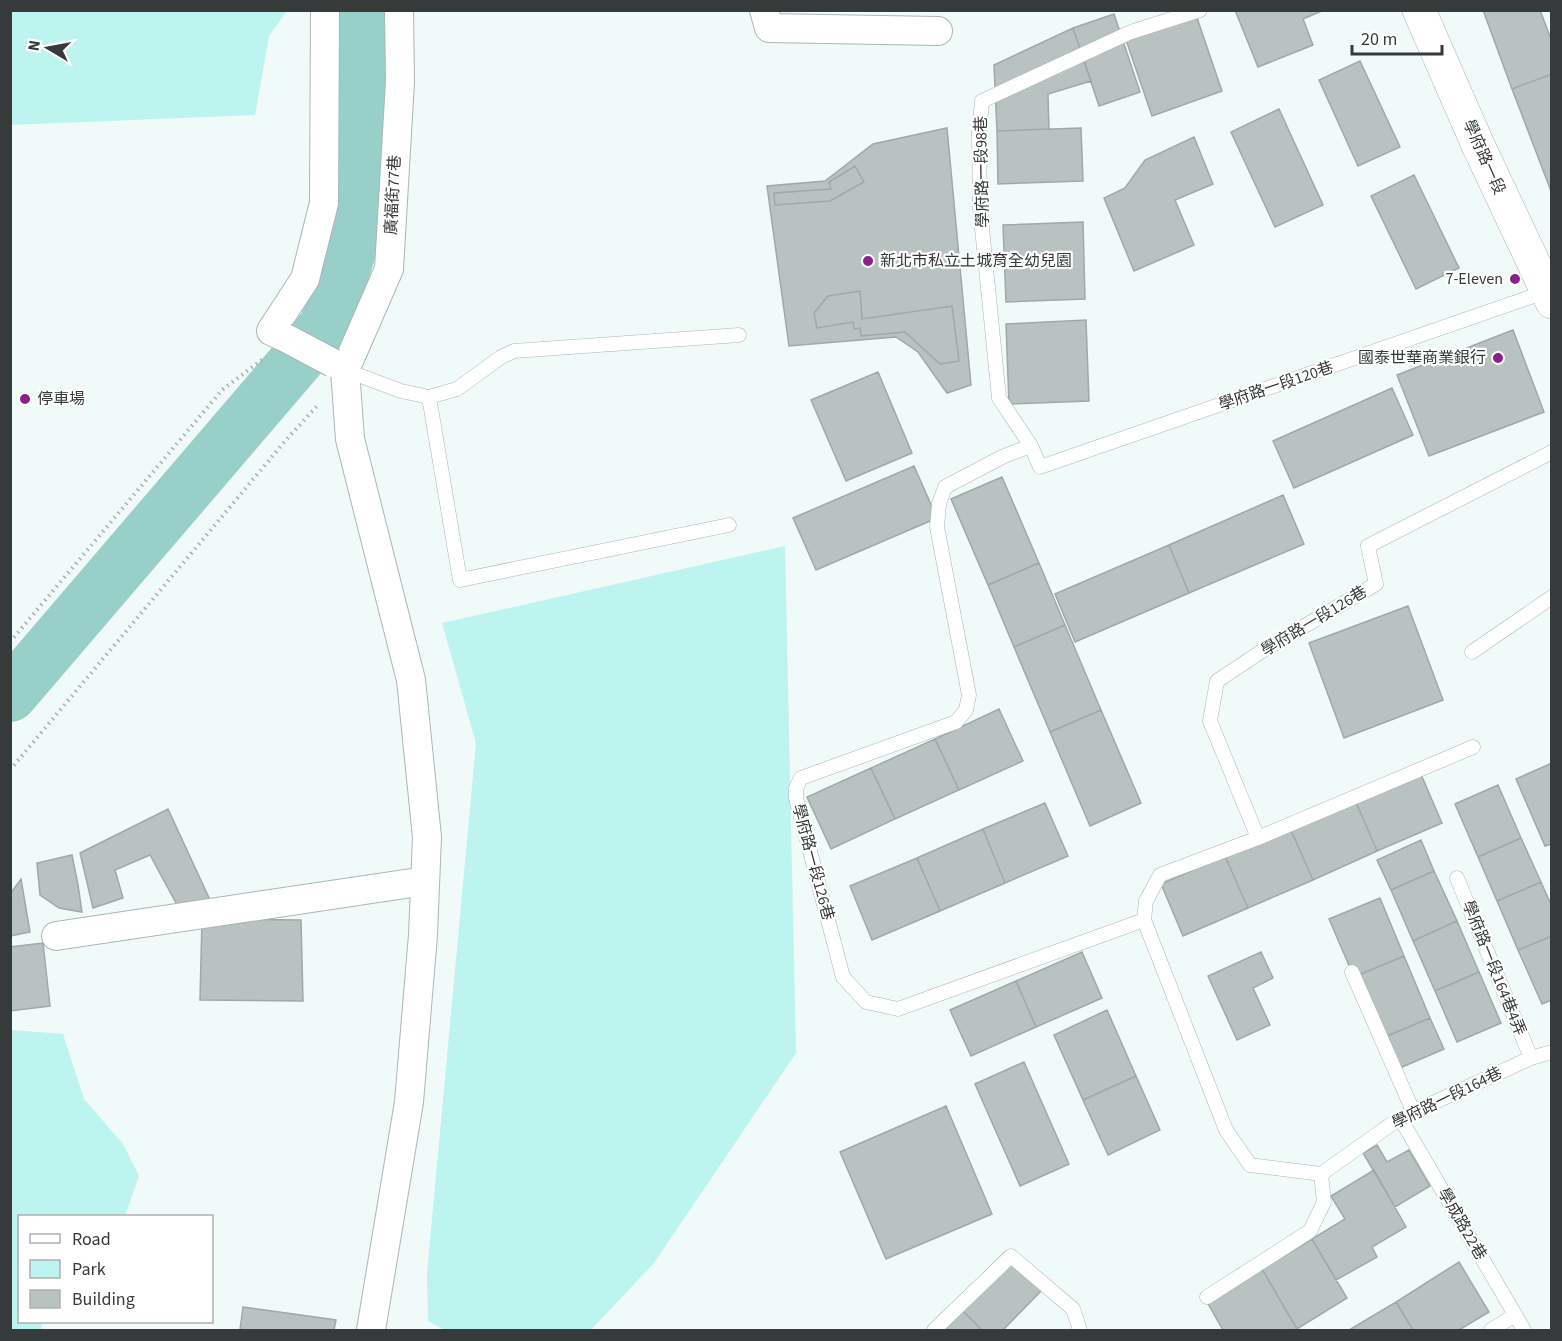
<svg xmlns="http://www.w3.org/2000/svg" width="1562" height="1341" font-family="'Source Sans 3','Noto Sans TC',sans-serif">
<rect width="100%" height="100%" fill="#f0faf9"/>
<path fill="#bdf4ef" d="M 10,11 L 11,10 L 287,11 L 269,36 L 255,115 L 11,125 Z
M 785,546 L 796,1053 L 654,1263 L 591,1330 L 445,1330 L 428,1321 L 427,1273 L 476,743 L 442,623 Z
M 11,1030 L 63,1034 L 84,1099 L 123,1144 L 139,1176 L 125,1216 L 20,1216 L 20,1322 L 42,1322 L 41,1330 L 11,1330 Z"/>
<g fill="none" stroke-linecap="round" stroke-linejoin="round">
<path stroke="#99cfc9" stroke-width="54" d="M 10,695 L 326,326 L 365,199 L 366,10"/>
</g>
<path fill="#b8c2c1" stroke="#9fa9a7" stroke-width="1.5" d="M 1235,10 L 1324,10 L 1303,19 L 1313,45 L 1258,67 Z
M 1483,10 L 1540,10 L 1552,42 L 1552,74 L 1512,89 Z
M 1195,12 L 1222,91 L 1152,116 L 1125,37 Z
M 1114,14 L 1140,92 L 1099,106 L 1073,28 Z
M 1073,28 L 1091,81 L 1048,94 L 1049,129 L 997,131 L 994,65 Z
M 1360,61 L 1400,147 L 1358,166 L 1319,80 Z
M 1552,74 L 1552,191 L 1551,191 L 1512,89 Z
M 1279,109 L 1323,205 L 1275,227 L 1231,132 Z
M 947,128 L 971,385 L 947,393 L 918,352 L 896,337 L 789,346 L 767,186 L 825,181 L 873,144 Z
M 1081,128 L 1083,181 L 998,184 L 997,131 Z
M 1194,137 L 1213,184 L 1175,200 L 1194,245 L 1134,271 L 1104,198 L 1125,188 L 1145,160 Z
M 855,166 L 864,182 L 830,201 L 775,205 L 774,193 L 831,189 L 829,182 Z
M 1414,175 L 1459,268 L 1416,289 L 1371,196 Z
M 1083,222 L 1085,299 L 1006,302 L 1003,225 Z
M 860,291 L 862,319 L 952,306 L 959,361 L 940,364 L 905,332 L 861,336 L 860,328 L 854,329 L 853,322 L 817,328 L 814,313 L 828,296 Z
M 1086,320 L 1089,401 L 1009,404 L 1006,324 Z
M 1513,330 L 1544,412 L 1429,456 L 1397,375 Z
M 878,372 L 912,453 L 846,481 L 811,400 Z
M 1392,388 L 1413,435 L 1294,488 L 1273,441 Z
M 914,466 L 937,518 L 816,570 L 793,518 Z
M 1002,477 L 1039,563 L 988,585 L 951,499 Z
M 1283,495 L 1304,544 L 1189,593 L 1169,545 Z
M 1169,545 L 1189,593 L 1075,642 L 1055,594 Z
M 1039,563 L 1065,625 L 1014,647 L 988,585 Z
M 1408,606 L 1443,700 L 1344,738 L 1309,643 Z
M 1065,625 L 1101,710 L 1050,732 L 1014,647 Z
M 999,709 L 1023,761 L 959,790 L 935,739 Z
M 1101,710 L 1141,803 L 1090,826 L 1050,732 Z
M 935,739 L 959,790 L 895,819 L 871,768 Z
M 1552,763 L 1552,844 L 1545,846 L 1516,779 Z
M 871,768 L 895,819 L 831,849 L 807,797 Z
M 1420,772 L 1442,823 L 1377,851 L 1355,800 Z
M 1498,785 L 1521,838 L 1478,857 L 1455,804 Z
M 1355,800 L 1377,851 L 1313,880 L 1290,828 Z
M 1045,803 L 1068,856 L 1005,883 L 983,829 Z
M 168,809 L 210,900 L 182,914 L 150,855 L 115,870 L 123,898 L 93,908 L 80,853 Z
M 1290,828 L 1313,880 L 1248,908 L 1225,856 Z
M 983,829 L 1005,883 L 940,911 L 917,858 Z
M 1521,838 L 1541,882 L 1497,901 L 1478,857 Z
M 1421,840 L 1434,871 L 1391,890 L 1377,860 Z
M 72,855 L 78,885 L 82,912 L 59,908 L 40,895 L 37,863 Z
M 1225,856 L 1248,908 L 1183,936 L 1161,884 Z
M 917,858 L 940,911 L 872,940 L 850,886 Z
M 1434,871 L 1457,921 L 1413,941 L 1391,890 Z
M 21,879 L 30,932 L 10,936 L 10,894 Z
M 1541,882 L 1552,907 L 1552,936 L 1518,950 L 1497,901 Z
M 1380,898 L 1404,956 L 1354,977 L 1329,919 Z
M 202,919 L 301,920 L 303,1001 L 200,1000 Z
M 1457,921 L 1479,972 L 1435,991 L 1413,941 Z
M 1552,936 L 1552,1000 L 1542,1004 L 1518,950 Z
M 43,943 L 50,1006 L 10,1011 L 10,947 Z
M 1082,952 L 1102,998 L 1036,1027 L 1016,981 Z
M 1261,952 L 1273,978 L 1253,988 L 1270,1025 L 1237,1040 L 1208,976 Z
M 1404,956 L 1430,1018 L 1380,1039 L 1354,977 Z
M 1479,972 L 1501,1023 L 1457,1042 L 1435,991 Z
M 1016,981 L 1036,1027 L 971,1056 L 950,1010 Z
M 1107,1010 L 1136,1076 L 1083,1100 L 1054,1035 Z
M 1430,1018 L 1444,1049 L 1393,1071 L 1380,1039 Z
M 1024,1062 L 1069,1164 L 1020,1186 L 975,1084 Z
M 1136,1076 L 1160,1130 L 1108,1155 L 1083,1100 Z
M 946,1106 L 992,1214 L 886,1259 L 840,1152 Z
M 1377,1145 L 1387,1162 L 1409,1150 L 1430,1186 L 1395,1207 L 1363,1153 Z
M 1374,1170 L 1406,1227 L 1372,1247 L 1377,1257 L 1336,1280 L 1312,1239 L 1345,1219 L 1331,1196 Z
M 1312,1239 L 1347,1298 L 1297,1329 L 1262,1269 Z
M 1005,1252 L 1043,1289 L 1003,1330 L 982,1330 L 955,1303 Z
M 1459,1262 L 1489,1312 L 1459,1330 L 1413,1330 L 1396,1302 Z
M 1262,1269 L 1297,1329 L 1294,1330 L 1223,1330 L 1207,1302 Z
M 1396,1302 L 1413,1330 L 1349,1330 Z
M 955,1303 L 982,1330 L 927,1330 Z
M 243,1307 L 336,1320 L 334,1330 L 240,1330 Z"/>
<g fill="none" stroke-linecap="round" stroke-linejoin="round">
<g stroke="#acb6b4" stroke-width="15">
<path id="service" d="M 1200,10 L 1131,32 L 982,101 L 979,134 L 980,208 L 999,398 L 1031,446 L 1040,467 L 1548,291
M 345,370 L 401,391 L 429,397 L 457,389 L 501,357 L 514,351 L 739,335
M 429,397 L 460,580 L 729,525
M 1031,446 L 1004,456 L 945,487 L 939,504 L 937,527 L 969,695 L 966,710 L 956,722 L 801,778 L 796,788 L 796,798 L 843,977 L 866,1002 L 898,1009 L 1144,920
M 1472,652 L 1552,597
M 1258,838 L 1210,721 L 1217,681 L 1262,651 L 1376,584 L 1368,546 L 1552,452
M 1457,878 L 1531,1058
M 1352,972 L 1413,1111
M 1400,1118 L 1524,1330
M 1321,1174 L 1250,1165 L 1226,1130 L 1144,920 L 1146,901 L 1160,875 L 1258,838 L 1473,747
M 1207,1297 L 1310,1231 L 1324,1202 L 1321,1174 L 1400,1118 L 1531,1058 L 1552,1052
M 934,1330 L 1011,1256 L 1073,1309 L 1080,1330
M 1491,1330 L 1515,1315"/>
</g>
<g stroke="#acb6b4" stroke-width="30">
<path id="minor" d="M 764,10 L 769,28 L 938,31
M 284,337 L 271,331 L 305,279 L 324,203 L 325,10
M 56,936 L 425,881
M 371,1330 L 409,1102 L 423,935 L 427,837 L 411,680 L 350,439 L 345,370 L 389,269 L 400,82 L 399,10"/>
</g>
<g stroke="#acb6b4" stroke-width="34">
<path id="tertiary" d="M 1419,10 L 1478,145 L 1552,302"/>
</g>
<path stroke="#a8afaf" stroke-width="4" stroke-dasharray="1.5 4.5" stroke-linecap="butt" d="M 10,642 L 222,390 L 263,359
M 10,770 L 286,440 L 317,406"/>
<use href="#service" stroke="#fff" stroke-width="14"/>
<use href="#minor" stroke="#fff" stroke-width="28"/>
<use href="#tertiary" stroke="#fff" stroke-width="33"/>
<g stroke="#acb6b4" stroke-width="30" stroke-linecap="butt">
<path id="minor-bridge" d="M 284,337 L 333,363"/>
</g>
<use href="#minor-bridge" stroke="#fff" stroke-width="28"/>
</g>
<g fill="#892188" stroke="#fff" stroke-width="2">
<circle cx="868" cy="261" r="6"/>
<circle cx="1515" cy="279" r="6"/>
<circle cx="1498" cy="358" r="6"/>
<circle cx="25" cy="399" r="6"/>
</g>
<g text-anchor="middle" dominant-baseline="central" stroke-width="4.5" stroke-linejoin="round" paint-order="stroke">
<g font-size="16" fill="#363a3a" stroke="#fff">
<text transform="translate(1484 157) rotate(66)">學府路一段</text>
<text transform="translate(982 172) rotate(-91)">學府路一段98巷</text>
<text transform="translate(393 195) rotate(-87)">廣福街77巷</text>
<text transform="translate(1276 386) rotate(-19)">學府路一段120巷</text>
<text transform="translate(1314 621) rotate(-31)">學府路一段126巷</text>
<text transform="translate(813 862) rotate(75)">學府路一段126巷</text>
<text transform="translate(1494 968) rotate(68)">學府路一段164巷4弄</text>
<text transform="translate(1447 1098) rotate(-26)">學府路一段164巷</text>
<text transform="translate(1462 1224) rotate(60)">學成路22巷</text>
</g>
<g font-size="16" fill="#363a3a" stroke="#fff" text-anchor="start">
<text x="880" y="261">新北市私立土城育全幼兒園</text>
<text x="1503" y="279" text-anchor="end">7-Eleven</text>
<text x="1486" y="358" text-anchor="end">國泰世華商業銀行</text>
<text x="37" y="399">停車場</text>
</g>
</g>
<rect width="1562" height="1341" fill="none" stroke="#363a3a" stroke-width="24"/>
<rect x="18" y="1215" width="195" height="108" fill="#ffffff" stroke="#afb0b0" stroke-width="1.5"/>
<rect x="30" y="1234" width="30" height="9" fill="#ffffff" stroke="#afb0b0" stroke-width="1.5"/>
<text x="72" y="1245" font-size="18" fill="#363a3a">Road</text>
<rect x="30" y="1260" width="30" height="18" fill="#bdf4ef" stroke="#afb0b0" stroke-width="1.5"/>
<text x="72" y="1275" font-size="18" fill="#363a3a">Park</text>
<rect x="30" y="1290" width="30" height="18" fill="#b8c2c1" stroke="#afb0b0" stroke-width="1.5"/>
<text x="72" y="1305" font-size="18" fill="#363a3a">Building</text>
<g transform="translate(48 48) rotate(280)" stroke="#ffffff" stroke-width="4.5" paint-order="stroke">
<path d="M0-4.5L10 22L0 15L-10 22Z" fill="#363a3a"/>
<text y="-9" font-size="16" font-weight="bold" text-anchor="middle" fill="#363a3a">N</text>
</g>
<path d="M1352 45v9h90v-9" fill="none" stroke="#363a3a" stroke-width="3"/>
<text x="1361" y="45" font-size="18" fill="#363a3a" stroke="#ffffff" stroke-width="4.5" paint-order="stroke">20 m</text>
</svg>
